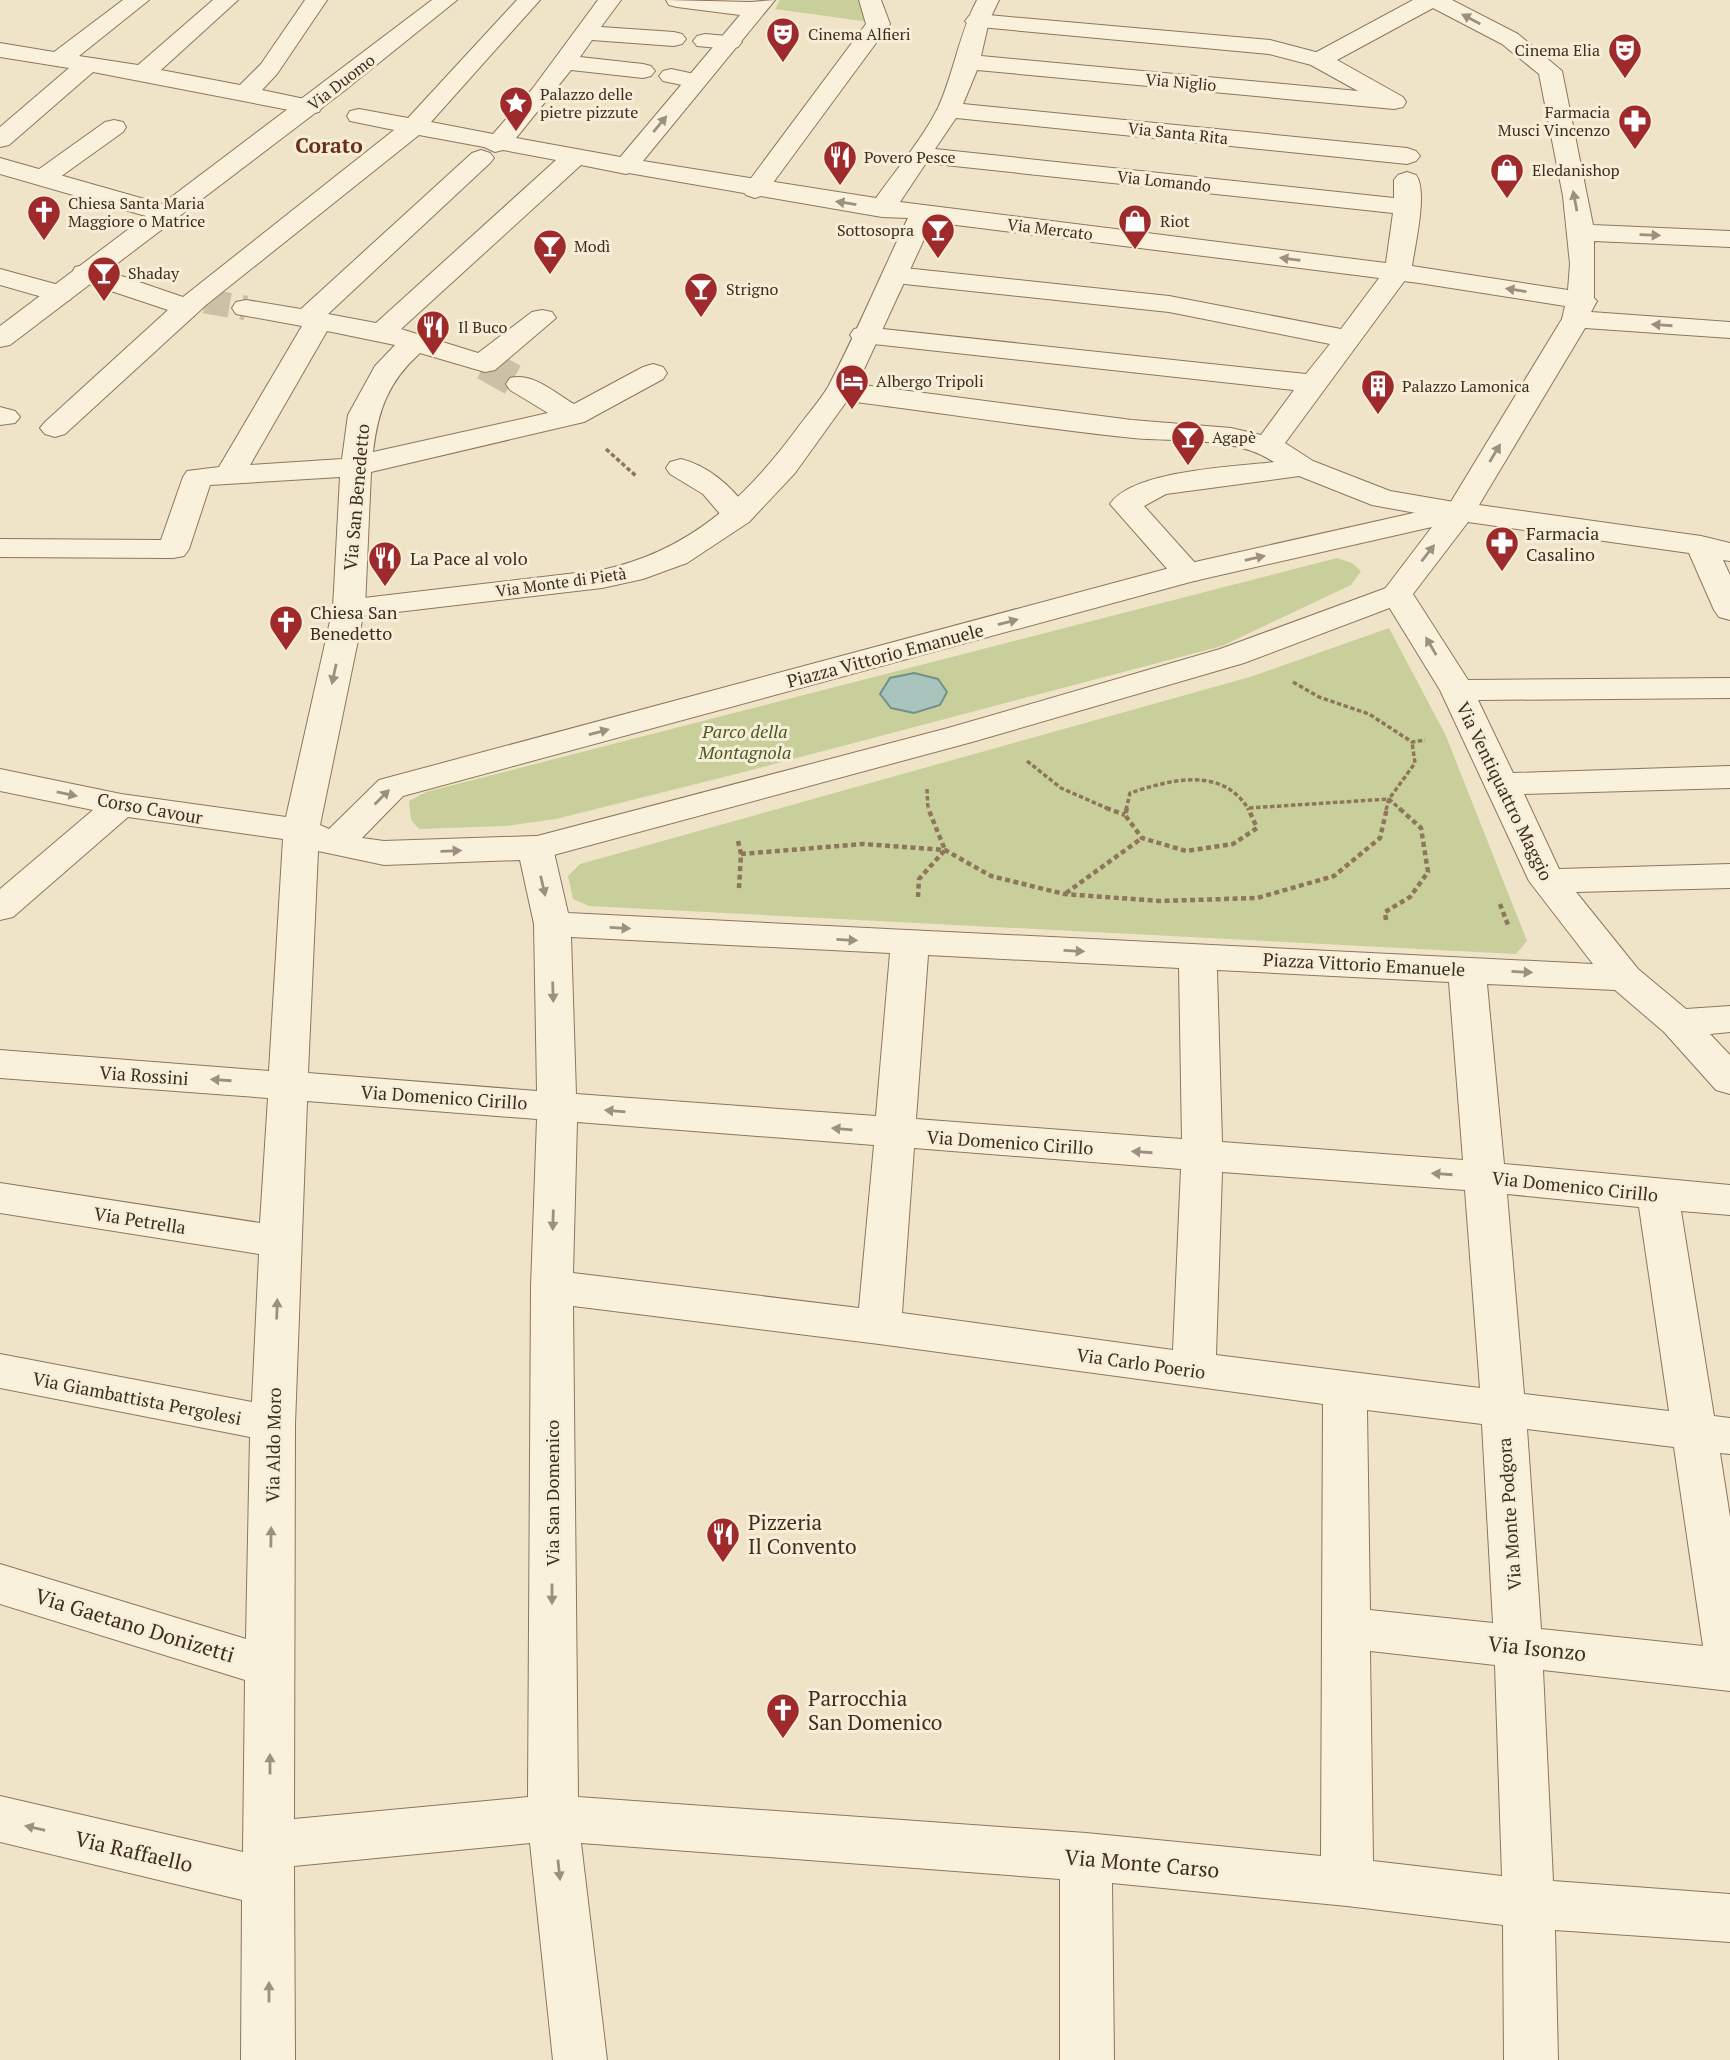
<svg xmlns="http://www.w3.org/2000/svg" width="1730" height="2060" font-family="'PT Serif',serif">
<rect width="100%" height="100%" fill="#f0e4c8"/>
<path fill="#c9cf9b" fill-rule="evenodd" d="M 780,0 L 864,0 L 869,22 L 775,9 Z
M 1337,558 L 1352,563 L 1361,571 L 1351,585 L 1222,646 L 740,773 L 556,819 L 506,826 L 419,829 L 411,820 L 409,801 L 426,792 ZM 914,673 L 938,679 L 914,713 L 892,708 L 880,694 L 890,679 Z
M 1389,628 L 1446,736 L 1527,941 L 1516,954 L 589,906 L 573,899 L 568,876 L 580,864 L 1250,677 Z"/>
<path fill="#a9c4bc" stroke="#6f938a" stroke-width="2" d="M 914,673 L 938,679 L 947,692 L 940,705 L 914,713 L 891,708 L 880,694 L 890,678 Z"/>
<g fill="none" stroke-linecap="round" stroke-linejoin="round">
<path stroke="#ccc0a6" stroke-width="25" stroke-dasharray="25 12" stroke-linecap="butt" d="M 205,301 L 246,308"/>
<path stroke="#ccc0a6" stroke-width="32" stroke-dasharray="32 16" stroke-linecap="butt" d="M 485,364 L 520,384"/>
<g stroke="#8d765c" stroke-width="2">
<path id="pedestrian" d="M 123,0 L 149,0 L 79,56 L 138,65 L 213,0 L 238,0 L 161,70 L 240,85 L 261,64 L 305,0 L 327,0 L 277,74 L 262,90 L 319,102 L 322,107 L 319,112 L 310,114 L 93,72 L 9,145 L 0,147 L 0,127 L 69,68 L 0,57 L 0,43 L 54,52 Z
M 517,0 L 540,0 L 431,122 L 493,134 L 533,88 L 598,0 L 621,0 L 601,27 L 674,32 L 682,34 L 686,39 L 682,44 L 674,46 L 592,40 L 580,57 L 643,64 L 651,66 L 655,71 L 651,76 L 643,78 L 571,70 L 516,138 L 626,158 L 635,161 L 639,166 L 635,171 L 626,174 L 581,165 L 401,329 L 478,353 L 532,312 L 542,310 L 552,312 L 556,318 L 495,370 L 485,372 L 420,353 C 388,382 378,410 373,452 L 548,413 L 510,390 L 506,384 L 510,378 C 533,372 555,393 574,404 L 643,367 L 653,364 L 663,367 L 667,373 L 663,379 L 584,422 L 371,472 L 365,608 L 360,615 L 349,618 L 338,615 L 333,608 L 340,477 L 210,485 L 189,549 L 184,556 L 173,558 L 0,557 L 0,539 L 161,540 L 183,477 L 187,471 L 219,467 L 302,326 L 236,314 L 232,308 L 236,302 L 246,300 L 301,309 L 472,153 L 481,150 L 490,153 L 494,158 L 490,163 L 328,314 L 376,323 L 556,160 L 503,150 L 495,152 L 484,147 L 419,135 L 206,305 L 65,434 L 55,437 L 45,434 L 40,428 L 45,422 L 168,310 L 75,279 L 72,273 L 75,267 L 85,265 L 95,267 L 183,297 L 394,130 L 350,121 L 347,116 L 350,111 L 359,109 L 408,118 ZM 327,331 L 395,345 L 375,366 L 348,415 L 342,459 L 250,465 Z
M 859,0 L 881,0 L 890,24 L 764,195 L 755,198 L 746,195 L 742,190 L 746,185 L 866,24 Z
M 977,14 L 1270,40 L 1327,55 L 1331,60 L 1327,65 L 1319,67 L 1269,54 L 969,26 L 965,21 L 969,16 Z
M 705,34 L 738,37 L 742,42 L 738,47 L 730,49 L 697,46 L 693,41 L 697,36 Z
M 671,69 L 704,76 L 708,81 L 704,86 L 696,88 L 663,81 L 659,76 L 663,71 Z
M 114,120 L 123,122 L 126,127 L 123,132 L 53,182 L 44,185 L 35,182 L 31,177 L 35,172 L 105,122 Z
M 1398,264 L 1408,266 L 1411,272 L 1285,443 L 1313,461 L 1390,491 L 1460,503 L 1471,506 L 1475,512 L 1471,518 L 1460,521 L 1372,505 L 1299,476 L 1166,494 L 1144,506 L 1204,573 L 1199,580 L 1188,582 L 1177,580 L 1110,504 C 1133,470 1234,467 1274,462 C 1235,436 1178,442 1133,438 C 1035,428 937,412 840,400 L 830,397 L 826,391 L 830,385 L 840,382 L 1132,420 L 1231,428 L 1261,435 L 1294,390 L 864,343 L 854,341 L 850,335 L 854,329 L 864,327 L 1306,374 L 1330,344 L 1169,312 L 895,283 L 885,281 L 882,275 L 885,269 L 895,267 L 1169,296 L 1341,329 L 1388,266 Z
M 0,269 L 70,288 L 74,294 L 70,300 L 60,302 L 0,285 Z
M 0,407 L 15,411 L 20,417 L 15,423 L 0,425 Z
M 681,459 C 712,467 736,491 753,516 L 749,522 L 738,525 L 727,522 L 703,494 L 670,474 L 666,468 L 670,462 Z
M 1397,584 L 1408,587 L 1413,594 L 1408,601 L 1244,663 L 972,742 L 535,860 L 522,856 L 517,848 L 522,840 L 948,728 L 1220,649 Z"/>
</g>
<g stroke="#8d765c" stroke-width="2">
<path id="minor" d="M 432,0 L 457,0 L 344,91 L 10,345 L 0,347 L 0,326 L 146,216 L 0,174 L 0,158 L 162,204 Z
M 666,0 L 750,2 L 775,0 L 643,161 L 876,198 C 896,170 923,138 938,108 C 954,73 959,34 977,0 L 999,0 L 989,21 L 981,56 L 1358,91 L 1311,65 L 1307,60 L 1311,55 L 1413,0 L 1452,0 L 1518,34 L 1562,71 L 1593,225 L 1730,231 L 1730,247 L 1594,241 L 1594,298 L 1597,301 L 1591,312 L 1730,322 L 1730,338 L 1585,328 L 1479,505 L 1701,536 L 1730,543 L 1730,561 L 1723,560 L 1730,575 L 1730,620 L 1719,617 L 1714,610 L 1689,553 L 1468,522 L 1413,594 L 1468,680 L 1730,678 L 1730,698 L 1478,700 L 1513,773 L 1730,766 L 1730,788 L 1524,794 L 1559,869 L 1730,864 L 1730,888 L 1576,892 L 1638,969 L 1686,1009 L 1730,1006 L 1730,1032 L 1710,1034 L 1730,1055 L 1730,1094 L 1716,1090 L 1664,1032 L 1615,990 L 1487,984 L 1504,1164 L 1730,1185 L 1730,1215 L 1681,1211 L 1714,1416 L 1730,1418 L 1730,1454 L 1720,1453 L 1730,1517 L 1730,1691 L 1543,1670 L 1553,1881 L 1730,1894 L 1730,1942 L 1555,1930 L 1558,2060 L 1504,2060 L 1503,1925 L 1347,1906 L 1112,1883 L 1114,2060 L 1060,2060 L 1060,1879 L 581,1843 L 607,2060 L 553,2060 L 530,1843 L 294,1866 L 295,2060 L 241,2060 L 242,1900 L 0,1842 L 0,1796 L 243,1852 L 245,1680 L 0,1604 L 0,1564 L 246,1639 L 250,1437 L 0,1388 L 0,1354 L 252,1402 L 259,1254 L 0,1213 L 0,1183 L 260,1223 L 268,1098 L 0,1078 L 0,1050 L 269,1071 L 283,839 L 128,817 L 13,917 L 0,920 L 0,889 L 93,810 L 0,791 L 0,769 L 121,794 L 286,817 L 333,608 L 338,601 L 602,570 C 689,551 744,500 796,430 C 806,416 819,402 828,387 C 857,332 881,274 908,218 L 882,217 L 617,171 L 613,166 L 617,161 L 740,15 L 677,7 L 669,5 ZM 1433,8 L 1502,44 L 1539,74 L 1563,196 L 1570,264 L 1568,290 L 1412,266 C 1415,245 1428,191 1416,175 L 1407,172 L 1398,175 L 1394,180 L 1394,198 L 935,149 L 956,118 L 1407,164 L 1416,161 L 1420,156 L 1416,151 L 1407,148 L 963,104 L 977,70 L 1394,109 L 1403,107 L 1406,102 L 1403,97 L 1337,60 ZM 926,163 L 1393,213 L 1386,263 L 900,202 ZM 932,222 L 1419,283 L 1565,306 L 1562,319 L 1449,505 L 1177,566 L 379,780 L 329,829 L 320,825 L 363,616 L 602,588 L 643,579 L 687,563 L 749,522 L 795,473 L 854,391 ZM 1432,527 L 1381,594 L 1440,690 L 1529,881 L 1593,964 L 568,913 L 553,848 L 548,840 L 535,836 L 384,841 L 362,838 L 403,796 L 1194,581 ZM 318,851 L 384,865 L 520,860 L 534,924 L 537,1091 L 308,1073 ZM 571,937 L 890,953 L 876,1116 L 576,1094 ZM 928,955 L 1179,968 L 1182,1139 L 916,1119 ZM 1217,970 L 1449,982 L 1463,1160 L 1222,1142 ZM 307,1101 L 537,1119 L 531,1287 L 528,1797 L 294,1819 L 295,1424 ZM 577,1122 L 874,1145 L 859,1308 L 573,1273 ZM 914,1148 L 1181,1169 L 1173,1350 L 902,1313 ZM 1222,1172 L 1465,1190 L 1480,1388 L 1216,1355 ZM 1507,1194 L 1639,1207 L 1669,1411 L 1524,1394 ZM 573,1306 L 879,1344 L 1323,1404 L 1321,1856 L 1086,1833 L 578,1797 ZM 1367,1410 L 1482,1424 L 1493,1623 L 1370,1610 ZM 1527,1429 L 1674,1447 L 1703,1646 L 1541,1629 ZM 1370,1651 L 1495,1665 L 1502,1876 L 1373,1861 Z"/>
</g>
<path stroke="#8d765c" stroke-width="3.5" stroke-dasharray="4.5 2.5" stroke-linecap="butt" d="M 606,449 L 636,476
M 1293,682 L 1319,697 L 1369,714 L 1412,742 L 1425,740
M 1027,761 L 1061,788 L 1111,810
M 927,789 L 928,810
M 1249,808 L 1389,799 L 1401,810
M 1126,810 L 1130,793 C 1170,780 1222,765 1249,810
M 1386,810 L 1389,799 L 1415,763 L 1412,742"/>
<path stroke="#8d765c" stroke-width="4.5" stroke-dasharray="5 3.5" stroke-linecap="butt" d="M 1106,808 L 1125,815
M 1127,808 L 1125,815 L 1142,838 L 1186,851 L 1233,844 L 1257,828 L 1248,808
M 738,841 L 741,854 L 739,888
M 741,854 L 863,844 L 945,850 L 991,876 L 1064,894 L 1160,901 L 1257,898 L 1334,876 L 1380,838 L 1387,808
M 1066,893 L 1142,838
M 918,897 L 919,879 L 945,850 L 928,808
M 1500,904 L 1508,925
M 1386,920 L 1385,912 L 1410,897 L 1428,872 L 1421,828 L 1399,808"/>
<use href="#pedestrian" fill="#faf1dc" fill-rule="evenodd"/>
<use href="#minor" fill="#faf1dc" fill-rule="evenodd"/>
</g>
<defs><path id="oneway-solid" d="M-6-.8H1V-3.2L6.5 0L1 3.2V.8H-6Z" transform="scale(1.75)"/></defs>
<g fill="#9c907e">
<use href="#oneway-solid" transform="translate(1471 19) rotate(-152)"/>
<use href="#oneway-solid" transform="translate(660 124) rotate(-50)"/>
<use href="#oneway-solid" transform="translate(1575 201) rotate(-101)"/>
<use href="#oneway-solid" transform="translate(846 203) rotate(-171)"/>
<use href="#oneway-solid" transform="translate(1650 235) rotate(2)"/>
<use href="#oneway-solid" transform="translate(1290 259) rotate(-173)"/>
<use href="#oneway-solid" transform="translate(1516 290) rotate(-171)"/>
<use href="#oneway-solid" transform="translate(1662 325) rotate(-176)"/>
<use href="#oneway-solid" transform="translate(1495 453) rotate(-59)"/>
<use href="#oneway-solid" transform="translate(1428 553) rotate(-52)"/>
<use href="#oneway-solid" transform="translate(1255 558) rotate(-13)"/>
<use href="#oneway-solid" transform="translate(1008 622) rotate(-15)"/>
<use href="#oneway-solid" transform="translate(1431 646) rotate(-120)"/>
<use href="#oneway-solid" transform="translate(334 674) rotate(102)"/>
<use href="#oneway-solid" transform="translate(599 732) rotate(-15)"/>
<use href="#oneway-solid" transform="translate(67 794) rotate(12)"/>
<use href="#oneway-solid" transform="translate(382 797) rotate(-45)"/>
<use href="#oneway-solid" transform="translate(451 851) rotate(-2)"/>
<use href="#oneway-solid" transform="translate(543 886) rotate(77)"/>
<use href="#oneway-solid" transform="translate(620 928) rotate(3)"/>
<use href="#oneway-solid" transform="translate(847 940) rotate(3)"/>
<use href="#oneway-solid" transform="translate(1074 951) rotate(3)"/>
<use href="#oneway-solid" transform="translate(1522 972) rotate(3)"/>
<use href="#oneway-solid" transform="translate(553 992) rotate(88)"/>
<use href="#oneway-solid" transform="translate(221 1080) rotate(-176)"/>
<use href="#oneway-solid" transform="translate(615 1111) rotate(-175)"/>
<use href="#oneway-solid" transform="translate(842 1129) rotate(-175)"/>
<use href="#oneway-solid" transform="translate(1142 1152) rotate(-176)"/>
<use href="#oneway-solid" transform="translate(1442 1174) rotate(-176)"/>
<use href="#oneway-solid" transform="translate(553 1220) rotate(92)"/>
<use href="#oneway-solid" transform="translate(277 1309) rotate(-88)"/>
<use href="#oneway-solid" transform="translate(271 1537) rotate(-89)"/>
<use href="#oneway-solid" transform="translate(552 1594) rotate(90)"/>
<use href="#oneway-solid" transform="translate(270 1764) rotate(-90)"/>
<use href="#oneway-solid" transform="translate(35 1828) rotate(-167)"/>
<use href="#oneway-solid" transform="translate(559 1870) rotate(84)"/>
<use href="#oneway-solid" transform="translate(269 1992) rotate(-90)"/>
</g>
<defs>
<g id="theatre-pin" transform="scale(1.75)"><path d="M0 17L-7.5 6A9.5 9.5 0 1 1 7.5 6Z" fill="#9e2a2b" stroke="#f7eed8"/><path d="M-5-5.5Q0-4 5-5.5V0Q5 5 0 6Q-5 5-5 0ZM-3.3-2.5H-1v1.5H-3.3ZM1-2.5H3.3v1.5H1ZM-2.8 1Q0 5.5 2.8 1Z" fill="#fff"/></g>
<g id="sight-pin" transform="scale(1.75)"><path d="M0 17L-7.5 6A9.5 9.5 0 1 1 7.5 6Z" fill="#9e2a2b" stroke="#f7eed8"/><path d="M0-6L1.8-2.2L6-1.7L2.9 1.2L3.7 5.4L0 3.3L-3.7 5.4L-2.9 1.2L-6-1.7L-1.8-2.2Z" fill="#fff"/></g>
<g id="pharmacy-pin" transform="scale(1.75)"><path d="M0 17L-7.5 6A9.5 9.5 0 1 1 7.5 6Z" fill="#9e2a2b" stroke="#f7eed8"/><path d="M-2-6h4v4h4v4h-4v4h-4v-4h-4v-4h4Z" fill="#fff"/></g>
<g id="restaurant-pin" transform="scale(1.75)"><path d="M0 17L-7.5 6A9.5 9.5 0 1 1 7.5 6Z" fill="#9e2a2b" stroke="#f7eed8"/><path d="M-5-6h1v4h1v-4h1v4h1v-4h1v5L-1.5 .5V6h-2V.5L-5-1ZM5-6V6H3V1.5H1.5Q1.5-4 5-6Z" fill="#fff"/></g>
<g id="shop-pin" transform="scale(1.75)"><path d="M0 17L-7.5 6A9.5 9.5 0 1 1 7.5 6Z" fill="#9e2a2b" stroke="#f7eed8"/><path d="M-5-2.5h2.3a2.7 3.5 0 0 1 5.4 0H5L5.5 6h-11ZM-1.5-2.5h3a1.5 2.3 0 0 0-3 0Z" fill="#fff"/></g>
<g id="church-pin" transform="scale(1.75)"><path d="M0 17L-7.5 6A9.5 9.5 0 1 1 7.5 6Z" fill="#9e2a2b" stroke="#f7eed8"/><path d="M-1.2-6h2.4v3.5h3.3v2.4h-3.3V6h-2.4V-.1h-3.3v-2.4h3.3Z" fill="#fff"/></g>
<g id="bar-pin" transform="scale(1.75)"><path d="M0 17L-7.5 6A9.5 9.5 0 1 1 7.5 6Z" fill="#9e2a2b" stroke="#f7eed8"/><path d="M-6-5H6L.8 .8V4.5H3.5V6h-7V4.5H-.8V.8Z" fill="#fff"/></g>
<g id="hotel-pin" transform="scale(1.75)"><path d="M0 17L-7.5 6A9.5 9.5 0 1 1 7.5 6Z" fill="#9e2a2b" stroke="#f7eed8"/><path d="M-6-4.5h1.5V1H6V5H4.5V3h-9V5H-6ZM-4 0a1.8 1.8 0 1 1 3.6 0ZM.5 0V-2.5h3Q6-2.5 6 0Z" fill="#fff"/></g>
<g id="building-pin" transform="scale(1.75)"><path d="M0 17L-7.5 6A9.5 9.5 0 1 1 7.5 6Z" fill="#9e2a2b" stroke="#f7eed8"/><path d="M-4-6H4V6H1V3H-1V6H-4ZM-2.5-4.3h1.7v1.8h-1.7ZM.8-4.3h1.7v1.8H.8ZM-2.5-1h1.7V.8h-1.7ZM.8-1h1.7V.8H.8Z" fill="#fff"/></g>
</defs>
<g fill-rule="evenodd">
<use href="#theatre-pin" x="783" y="34"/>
<use href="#theatre-pin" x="1625" y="50"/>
<use href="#sight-pin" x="516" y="103"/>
<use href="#pharmacy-pin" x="1635" y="121"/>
<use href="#restaurant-pin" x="840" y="157"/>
<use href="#shop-pin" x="1507" y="170"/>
<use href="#church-pin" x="44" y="212"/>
<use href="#shop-pin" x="1135" y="221"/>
<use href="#bar-pin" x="938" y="230"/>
<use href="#bar-pin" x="550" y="246"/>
<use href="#bar-pin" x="104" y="273"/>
<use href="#bar-pin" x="701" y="289"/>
<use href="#restaurant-pin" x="433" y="327"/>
<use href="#hotel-pin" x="852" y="381"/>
<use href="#building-pin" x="1378" y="386"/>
<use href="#bar-pin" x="1188" y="437"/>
<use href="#pharmacy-pin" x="1502" y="543"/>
<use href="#restaurant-pin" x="385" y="558"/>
<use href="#church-pin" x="286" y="622"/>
<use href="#restaurant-pin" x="723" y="1534"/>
<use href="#church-pin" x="783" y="1710"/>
</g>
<g text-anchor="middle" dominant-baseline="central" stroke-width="6" stroke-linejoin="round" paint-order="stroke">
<g font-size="16" fill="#3d2e20" stroke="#f7eed8" text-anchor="start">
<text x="808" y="34">Cinema Alfieri</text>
<text x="1600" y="50" text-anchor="end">Cinema Elia</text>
<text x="540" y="94">Palazzo delle<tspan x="540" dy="18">pietre pizzute</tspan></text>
<text x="1610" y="112" text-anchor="end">Farmacia<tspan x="1610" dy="18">Musci Vincenzo</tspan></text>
<text x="864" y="157">Povero Pesce</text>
<text x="1532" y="170">Eledanishop</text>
<text x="68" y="203">Chiesa Santa Maria<tspan x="68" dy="18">Maggiore o Matrice</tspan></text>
<text x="1160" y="221">Riot</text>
<text x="914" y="230" text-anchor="end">Sottosopra</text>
<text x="574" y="246">Modì</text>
<text x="128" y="273">Shaday</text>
<text x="726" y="289">Strigno</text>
<text x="458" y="327">Il Buco</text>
<text x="876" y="381">Albergo Tripoli</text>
<text x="1402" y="386">Palazzo Lamonica</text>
<text x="1212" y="437">Agapè</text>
</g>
<g font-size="16" fill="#3d2e20" stroke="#f7eed8">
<text transform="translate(341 82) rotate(-38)">Via Duomo</text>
<text transform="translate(1181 82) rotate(5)">Via Niglio</text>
<text transform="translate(1178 133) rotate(6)">Via Santa Rita</text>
<text transform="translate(1164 181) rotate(6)">Via Lomando</text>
<text transform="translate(1050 229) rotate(7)">Via Mercato</text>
<text transform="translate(561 582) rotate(-8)">Via Monte di Pietà</text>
</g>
<g font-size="18" fill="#3d2e20" stroke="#f7eed8">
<text transform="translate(356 497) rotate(-85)">Via San Benedetto</text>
<text transform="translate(885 655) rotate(-15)">Piazza Vittorio Emanuele</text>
<text transform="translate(1505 791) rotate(64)">Via Ventiquattro Maggio</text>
<text transform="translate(150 808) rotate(10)">Corso Cavour</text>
<text transform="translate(1364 964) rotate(3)">Piazza Vittorio Emanuele</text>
<text transform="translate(144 1075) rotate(4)">Via Rossini</text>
<text transform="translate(444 1097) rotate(4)">Via Domenico Cirillo</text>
<text transform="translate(1010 1142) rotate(4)">Via Domenico Cirillo</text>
<text transform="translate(1575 1186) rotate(6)">Via Domenico Cirillo</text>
<text transform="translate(140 1220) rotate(9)">Via Petrella</text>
<text transform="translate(1141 1363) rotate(8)">Via Carlo Poerio</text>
<text transform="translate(137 1398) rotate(11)">Via Giambattista Pergolesi</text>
<text transform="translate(273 1445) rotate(-89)">Via Aldo Moro</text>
<text transform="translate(552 1493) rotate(-90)">Via San Domenico</text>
<text transform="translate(1509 1514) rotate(-94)">Via Monte Podgora</text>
</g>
<g font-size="18" fill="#3d2e20" stroke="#f7eed8" text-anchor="start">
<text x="1526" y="533">Farmacia<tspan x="1526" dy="21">Casalino</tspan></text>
<text x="410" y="558">La Pace al volo</text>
<text x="310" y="612">Chiesa San<tspan x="310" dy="21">Benedetto</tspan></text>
</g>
<g font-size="18" font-style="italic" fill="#4d5a26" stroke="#f7eed8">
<text x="745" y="731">Parco della<tspan x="745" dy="21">Montagnola</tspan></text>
</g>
<g font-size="21" font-weight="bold" fill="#6b2e1e" stroke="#f7eed8">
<text x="329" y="145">Corato</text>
</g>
<g font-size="21" fill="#3d2e20" stroke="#f7eed8" text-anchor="start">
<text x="748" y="1522">Pizzeria<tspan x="748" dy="24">Il Convento</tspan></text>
<text x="808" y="1698">Parrocchia<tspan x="808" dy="24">San Domenico</tspan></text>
</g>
<g font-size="21" fill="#3d2e20" stroke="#f7eed8">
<text transform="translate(135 1625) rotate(17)">Via Gaetano Donizetti</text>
<text transform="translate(1537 1648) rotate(6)">Via Isonzo</text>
<text transform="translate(134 1851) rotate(13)">Via Raffaello</text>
<text transform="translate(1142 1863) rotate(5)">Via Monte Carso</text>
</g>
</g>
</svg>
